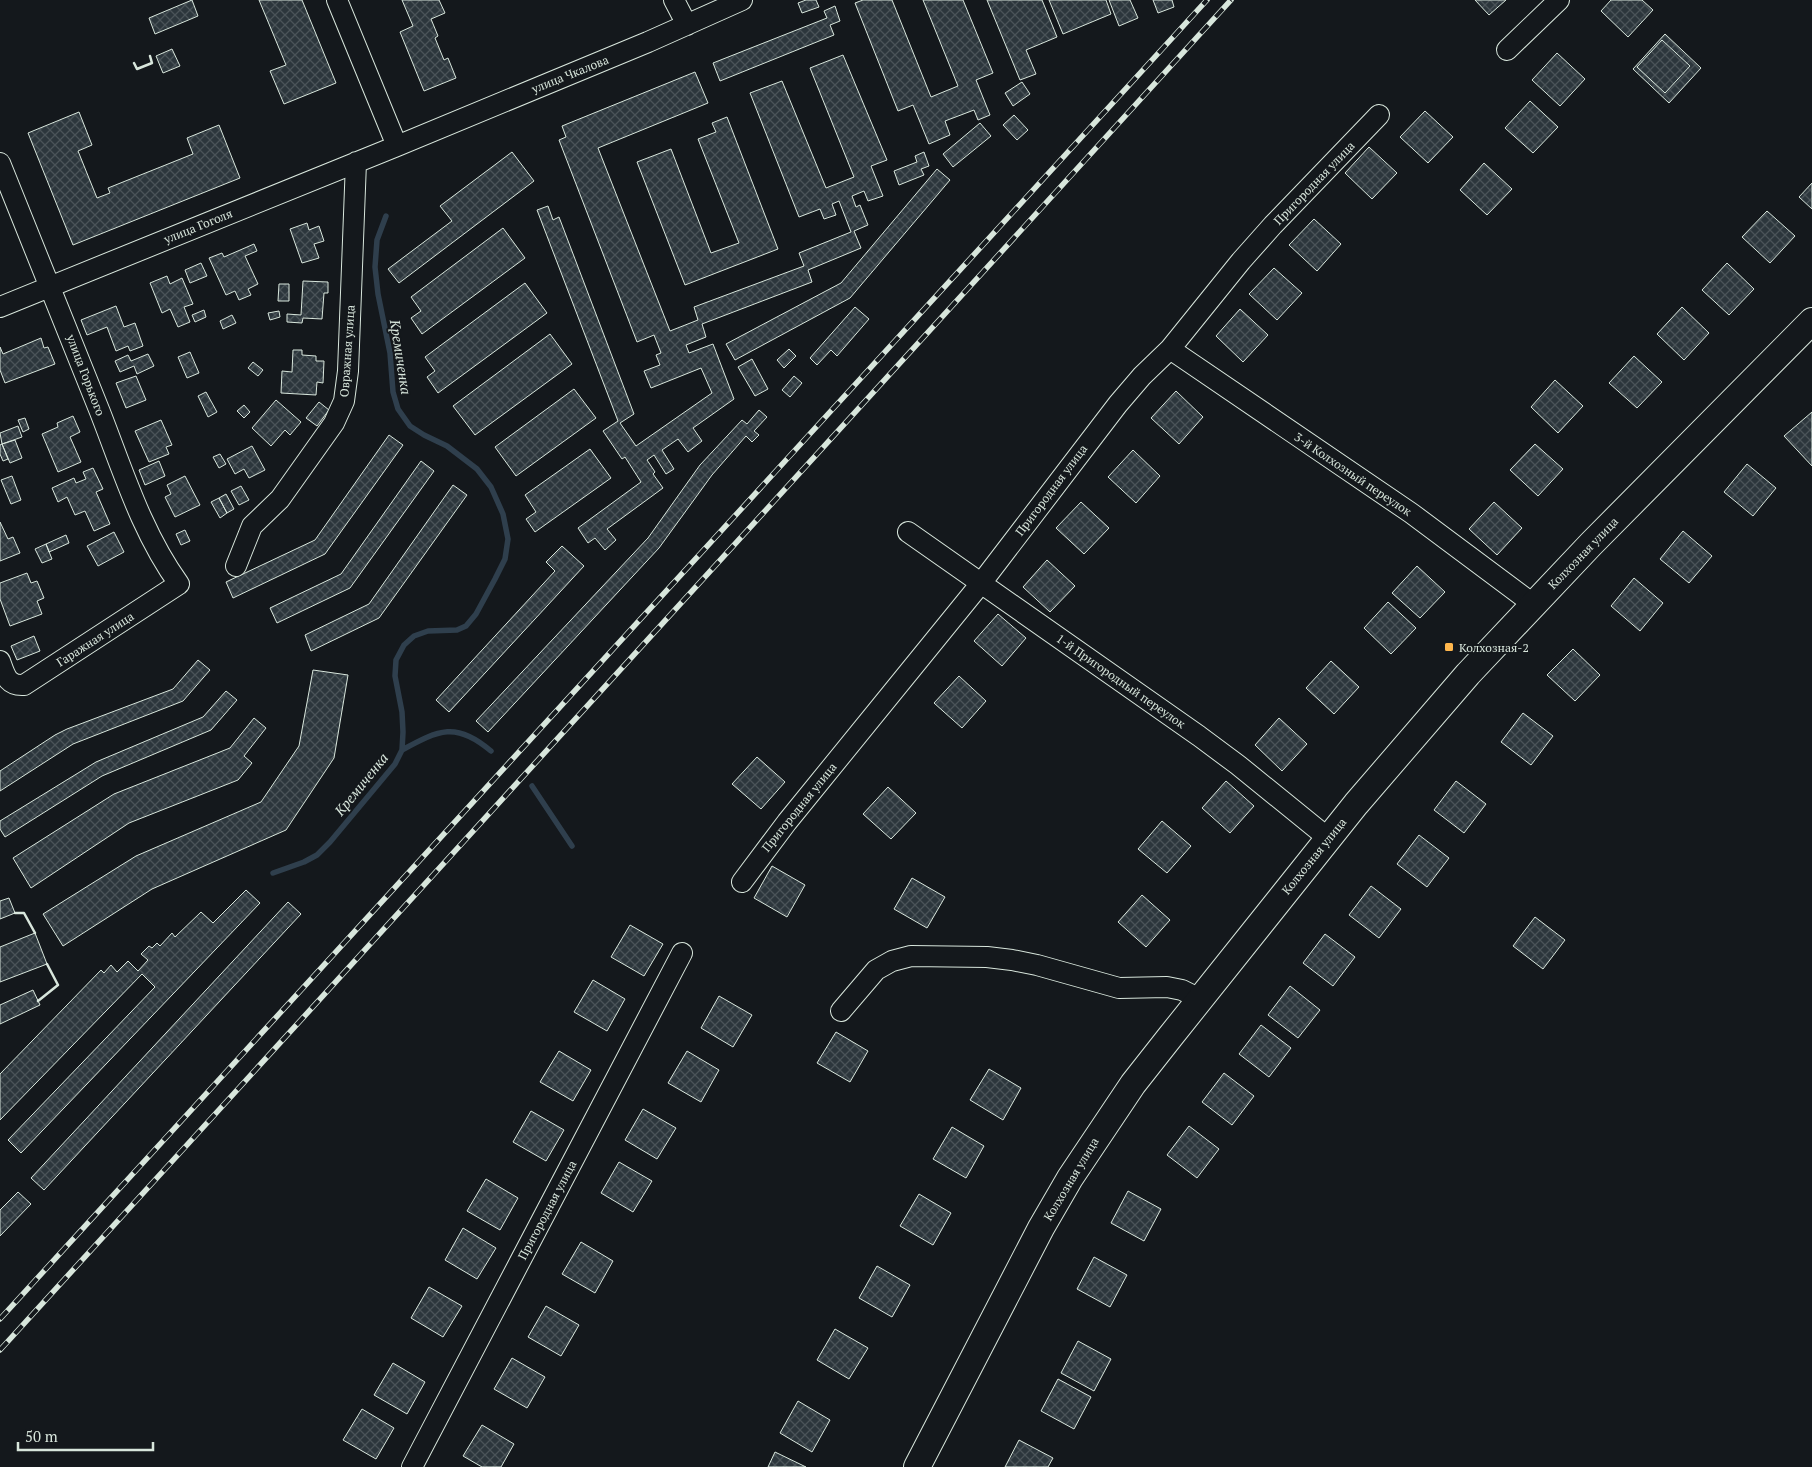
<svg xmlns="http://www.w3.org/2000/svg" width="1812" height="1467" font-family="'PT Serif',serif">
<defs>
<pattern id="building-cross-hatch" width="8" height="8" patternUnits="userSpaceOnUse" patternTransform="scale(1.25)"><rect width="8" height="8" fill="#2c363c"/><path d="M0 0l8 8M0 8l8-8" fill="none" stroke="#4a5358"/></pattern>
</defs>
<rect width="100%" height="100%" fill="#14181c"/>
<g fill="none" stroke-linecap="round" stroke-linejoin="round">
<path stroke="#2f3f4d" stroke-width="5.5" d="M 402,750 C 439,730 456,721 491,751
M 532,786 L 572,846
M 273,873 L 304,862 L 317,855 L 330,842 L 395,764 L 402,750 L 403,732 L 402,712 L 395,676 L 396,660 L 404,645 L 414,636 L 428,631 L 457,630 L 466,626 L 476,614 L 495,579 L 505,559 L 508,539 L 503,514 L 491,487 L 477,469 L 447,446 L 424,435 L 410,426 L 398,409 L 393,392 L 390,353 L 378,294 L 375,267 L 377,240 L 386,216"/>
</g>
<path fill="url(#building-cross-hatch)" stroke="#d8e6dc" d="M 192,0 L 198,16 L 155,34 L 149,18 Z
M 259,0 L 302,0 L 336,83 L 284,104 L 270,71 L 286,65 Z
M 402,0 L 439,0 L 445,13 L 431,19 L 438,36 L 435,38 L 444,60 L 448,58 L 456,78 L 424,91 L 400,32 L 413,26 Z
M 806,0 L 816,0 L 819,7 L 802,13 L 798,3 Z
M 863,0 L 892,0 L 931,97 L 958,86 L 923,0 L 963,0 L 993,73 L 976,80 L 990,115 L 978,120 L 974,110 L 945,121 L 950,135 L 929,144 L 913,105 L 898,111 L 855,3 Z
M 987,0 L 1042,0 L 1057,37 L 1026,50 L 1036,74 L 1020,80 Z
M 1049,0 L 1106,0 L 1111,14 L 1063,34 Z
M 1109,0 L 1130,0 L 1138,18 L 1119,26 Z
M 1153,0 L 1172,0 L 1174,7 L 1158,13 Z
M 1475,0 L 1506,0 L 1489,15 Z
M 1611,0 L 1642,0 L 1653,10 L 1628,37 L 1601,11 Z
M 835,6 L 840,21 L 830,25 L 834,35 L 720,81 L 713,63 L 827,18 L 824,11 Z
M 1665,34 L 1701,68 L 1669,103 L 1633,69 Z
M 1662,40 L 1690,66 L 1665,93 L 1637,67 Z
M 172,49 L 180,66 L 163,73 L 156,56 Z
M 1557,53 L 1585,79 L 1560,106 L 1532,80 Z
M 843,55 L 887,160 L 871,166 L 883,196 L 868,201 L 864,191 L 852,196 L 856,207 L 860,205 L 868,225 L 854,231 L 861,248 L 808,270 L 812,282 L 702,324 L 706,337 L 686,345 L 689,353 L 713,344 L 734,399 L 693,428 L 702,441 L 688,452 L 678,439 L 662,450 L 674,469 L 666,474 L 654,455 L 647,460 L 655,472 L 653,474 L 663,488 L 607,529 L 616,540 L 605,550 L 595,538 L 588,543 L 578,528 L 641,482 L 625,457 L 622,459 L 603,431 L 618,421 L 537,210 L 548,206 L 553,220 L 559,217 L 634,414 L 620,423 L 636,446 L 712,393 L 701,368 L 651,388 L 644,371 L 660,365 L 656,355 L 661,353 L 654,335 L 637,342 L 559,140 L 566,137 L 562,126 L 695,72 L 708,103 L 598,148 L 670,331 L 698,320 L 694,307 L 804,266 L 799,253 L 851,232 L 839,201 L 832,204 L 836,215 L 824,219 L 820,209 L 799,217 L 750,93 L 782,81 L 826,188 L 854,177 L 810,68 Z
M 1022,82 L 1030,94 L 1013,106 L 1005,93 Z
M 1530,101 L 1558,127 L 1533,153 L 1505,128 Z
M 1425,111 L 1453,137 L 1428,163 L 1400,137 Z
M 79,112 L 92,145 L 78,151 L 97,198 L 110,193 L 108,188 L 193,154 L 187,138 L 219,125 L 240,178 L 73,245 L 28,133 Z
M 1014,115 L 1028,130 L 1017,140 L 1003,125 Z
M 727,117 L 778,249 L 685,285 L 637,162 L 671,149 L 711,253 L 739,243 L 698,139 L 716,132 L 712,123 Z
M 980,123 L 991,136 L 953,167 L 943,154 Z
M 1369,147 L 1397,173 L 1372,199 L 1345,173 Z
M 512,152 L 534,181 L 399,283 L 388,269 L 452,221 L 440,206 Z
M 924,152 L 929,166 L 921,169 L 924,175 L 899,185 L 894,171 L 917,162 L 915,156 Z
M 1484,163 L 1512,189 L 1487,215 L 1460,190 Z
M 937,169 L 950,180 L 850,298 L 735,360 L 726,344 L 841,283 Z
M 1812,183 L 1812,209 L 1799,197 Z
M 1767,211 L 1795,236 L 1770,263 L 1742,237 Z
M 1314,219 L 1341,244 L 1317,271 L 1289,245 Z
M 307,223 L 309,230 L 319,226 L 324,241 L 314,244 L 319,258 L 302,263 L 290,229 Z
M 503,228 L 525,258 L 422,334 L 411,318 L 421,311 L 411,297 Z
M 254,244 L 257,251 L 245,256 L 258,284 L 248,289 L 251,295 L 239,300 L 235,291 L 226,295 L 209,258 L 222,253 L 224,257 Z
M 201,263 L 207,276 L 190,283 L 185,270 Z
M 1727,263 L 1754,289 L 1729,315 L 1702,290 Z
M 1274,268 L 1302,293 L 1277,320 L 1249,294 Z
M 167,276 L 170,284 L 182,278 L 193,304 L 184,307 L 190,322 L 178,327 L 170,309 L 162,313 L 150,283 Z
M 303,281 L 328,282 L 328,293 L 324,293 L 322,319 L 303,318 L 302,323 L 287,322 L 287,314 L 301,315 Z
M 525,283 L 547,313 L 438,393 L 427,377 L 435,371 L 425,357 Z
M 279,284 L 289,284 L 289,301 L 278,301 Z
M 116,306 L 124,327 L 135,323 L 143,346 L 130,351 L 128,346 L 116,351 L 107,327 L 87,335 L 81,320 Z
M 855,307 L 869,319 L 837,356 L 831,350 L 817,365 L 810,358 Z
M 1682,307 L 1709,333 L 1684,360 L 1657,334 Z
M 1240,309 L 1268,335 L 1243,362 L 1216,336 Z
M 204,310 L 206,317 L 195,322 L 192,315 Z
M 279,311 L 280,317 L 270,320 L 268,313 Z
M 232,315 L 236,323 L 223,329 L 220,321 Z
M 550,334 L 572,364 L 475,435 L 453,406 Z
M 41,338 L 44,348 L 48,347 L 55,364 L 5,383 L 0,370 L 0,347 L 3,354 Z
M 789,349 L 796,356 L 784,368 L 777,360 Z
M 293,350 L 302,350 L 302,355 L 316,356 L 316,361 L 324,361 L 323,383 L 317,382 L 316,395 L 281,393 L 282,371 L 292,372 Z
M 190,352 L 199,373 L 187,378 L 178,357 Z
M 148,354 L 154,366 L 137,374 L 134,366 L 120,372 L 115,361 L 128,355 L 131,361 Z
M 1634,356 L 1662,382 L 1637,408 L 1609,383 Z
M 752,359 L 768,389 L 755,396 L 738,367 Z
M 253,362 L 263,370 L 258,376 L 248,368 Z
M 136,376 L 146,400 L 126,408 L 116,383 Z
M 794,376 L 802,383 L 790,397 L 782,390 Z
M 1555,380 L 1583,406 L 1558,433 L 1531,407 Z
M 574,389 L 596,418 L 516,476 L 495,447 Z
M 1176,391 L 1203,417 L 1179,444 L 1151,418 Z
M 206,392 L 217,412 L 208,417 L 198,396 Z
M 276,400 L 301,422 L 290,435 L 285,430 L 271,446 L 252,428 Z
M 319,402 L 329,410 L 317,426 L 306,418 Z
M 244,405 L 250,412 L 244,418 L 237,411 Z
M 759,410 L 767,417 L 754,431 L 759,435 L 752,442 L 746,436 L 712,475 L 659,548 L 488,732 L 476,721 L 648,538 L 700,465 L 742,420 L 747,424 Z
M 1812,412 L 1812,466 L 1784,436 Z
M 73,416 L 80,432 L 70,437 L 81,462 L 58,472 L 42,434 L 58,427 L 57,423 Z
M 25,418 L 29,429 L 23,432 L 18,420 Z
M 161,420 L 172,445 L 166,447 L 169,454 L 149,462 L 135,431 Z
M 18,426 L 22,437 L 2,444 L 0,433 Z
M 389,435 L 403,445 L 325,554 L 233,598 L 226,582 L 315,540 Z
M 15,440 L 22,458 L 10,463 L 2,444 Z
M 2,444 L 8,459 L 3,461 L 0,454 L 0,445 Z
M 1535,444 L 1563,469 L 1538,496 L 1510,470 Z
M 252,446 L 265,470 L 249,478 L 244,469 L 235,474 L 227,459 Z
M 590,449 L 611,478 L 535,532 L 526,519 L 536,512 L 525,495 Z
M 1133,450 L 1160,476 L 1136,503 L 1108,477 Z
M 220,454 L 226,464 L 219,468 L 213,457 Z
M 159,461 L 165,476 L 145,485 L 139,470 Z
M 421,461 L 434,471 L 350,588 L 277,623 L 270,608 L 341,574 Z
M 1747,464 L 1776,488 L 1753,516 L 1724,492 Z
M 93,468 L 103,489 L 96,492 L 110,524 L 94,531 L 85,511 L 75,515 L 67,497 L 58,502 L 52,488 L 74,478 L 76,483 L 86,479 L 83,472 Z
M 12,476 L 21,500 L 11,504 L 1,480 Z
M 185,476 L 200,505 L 175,517 L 165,497 L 171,494 L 167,485 Z
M 453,485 L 467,495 L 379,618 L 311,651 L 305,635 L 369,604 Z
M 241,486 L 249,500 L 239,505 L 231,491 Z
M 226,494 L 234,509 L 227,513 L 219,498 Z
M 219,498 L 227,513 L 220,518 L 211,502 Z
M 1081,502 L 1109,528 L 1084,554 L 1056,528 Z
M 1494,502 L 1522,528 L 1497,555 L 1469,529 Z
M 0,522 L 8,539 L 13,537 L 20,553 L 0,561 Z
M 185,530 L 190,541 L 181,545 L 176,534 Z
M 1683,531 L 1712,556 L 1689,583 L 1660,559 Z
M 114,532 L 124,552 L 98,566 L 87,546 Z
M 66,535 L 69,543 L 49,552 L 46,544 Z
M 46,544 L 52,559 L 42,563 L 35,549 Z
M 562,546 L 584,566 L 449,712 L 436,700 L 555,571 L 546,562 Z
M 1047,560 L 1075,586 L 1050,612 L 1023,587 Z
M 1417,566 L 1445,592 L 1420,618 L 1392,593 Z
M 27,573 L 31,583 L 37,581 L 44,598 L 37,601 L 42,614 L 10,626 L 0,599 L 0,583 Z
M 1634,578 L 1663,603 L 1640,631 L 1611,606 Z
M 1388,602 L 1416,628 L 1391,654 L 1364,628 Z
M 998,614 L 1026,638 L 1002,666 L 974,641 Z
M 34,636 L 40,651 L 17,660 L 11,646 Z
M 1573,649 L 1600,675 L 1575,701 L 1547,675 Z
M 198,660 L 210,670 L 183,701 L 73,744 L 0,791 L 0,771 L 55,735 L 67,729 L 173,689 Z
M 1331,661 L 1359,687 L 1334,714 L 1306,688 Z
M 313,670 L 348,675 L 334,758 L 286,830 L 152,889 L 63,946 L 43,914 L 136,856 L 261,802 L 299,746 Z
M 959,676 L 986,701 L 962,728 L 934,703 Z
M 226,691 L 237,700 L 211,730 L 102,776 L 5,837 L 0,829 L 0,821 L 96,762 L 203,717 Z
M 1523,713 L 1553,736 L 1531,765 L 1501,742 Z
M 254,718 L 266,728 L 244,756 L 252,763 L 238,780 L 129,823 L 31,888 L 13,858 L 114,794 L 230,748 Z
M 1279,718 L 1307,744 L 1282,771 L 1255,745 Z
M 757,757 L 785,782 L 761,809 L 732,784 Z
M 1226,781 L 1254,806 L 1230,833 L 1202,808 Z
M 1456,781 L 1486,804 L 1464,833 L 1434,810 Z
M 888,787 L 916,813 L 891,839 L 863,814 Z
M 1162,821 L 1191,846 L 1167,873 L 1138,849 Z
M 1419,835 L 1449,858 L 1427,887 L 1397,864 Z
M 772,866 L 805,885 L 787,917 L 754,898 Z
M 912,878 L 945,897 L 927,928 L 894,909 Z
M 1371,886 L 1401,909 L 1379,938 L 1349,915 Z
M 246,890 L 260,903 L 21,1153 L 8,1140 L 155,987 L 142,974 L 0,1120 L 0,1074 L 101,970 L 104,973 L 111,965 L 117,972 L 128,961 L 138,971 L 148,960 L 141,954 L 149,946 L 152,948 L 157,943 L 160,946 L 172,933 L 175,937 L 201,912 L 213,923 Z
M 1142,895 L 1170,920 L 1146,947 L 1118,922 Z
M 9,898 L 15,913 L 0,919 L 0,901 Z
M 288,902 L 301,914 L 44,1190 L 31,1178 Z
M 1535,917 L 1565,940 L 1543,969 L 1513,946 Z
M 630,925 L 663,944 L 644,976 L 611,957 Z
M 35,933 L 47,964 L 0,982 L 0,947 Z
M 1325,934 L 1355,957 L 1333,986 L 1303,963 Z
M 593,980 L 625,999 L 607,1031 L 574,1012 Z
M 1290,986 L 1320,1010 L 1298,1038 L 1268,1015 Z
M 33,990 L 40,1005 L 0,1024 L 0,1005 Z
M 719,996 L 752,1015 L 733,1047 L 701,1028 Z
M 1261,1025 L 1291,1048 L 1269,1077 L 1239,1054 Z
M 836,1032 L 868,1051 L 850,1082 L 817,1063 Z
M 559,1051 L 591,1070 L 573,1101 L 540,1082 Z
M 687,1051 L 719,1070 L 701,1102 L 668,1083 Z
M 989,1069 L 1021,1088 L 1003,1120 L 970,1100 Z
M 1224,1073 L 1254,1096 L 1232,1125 L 1202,1102 Z
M 643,1109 L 676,1128 L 657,1159 L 625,1140 Z
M 531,1111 L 564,1130 L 546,1161 L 513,1142 Z
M 1189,1126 L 1219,1149 L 1197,1178 L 1167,1155 Z
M 952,1127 L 984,1146 L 966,1178 L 933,1159 Z
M 619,1162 L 652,1181 L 633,1212 L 601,1193 Z
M 486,1179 L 518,1198 L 500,1230 L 467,1211 Z
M 1128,1191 L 1161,1209 L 1144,1241 L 1111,1223 Z
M 18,1192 L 31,1204 L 0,1236 L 0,1210 Z
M 919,1194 L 951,1213 L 933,1245 L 900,1226 Z
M 463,1228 L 496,1248 L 477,1279 L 445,1260 Z
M 581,1242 L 613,1261 L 595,1293 L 562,1274 Z
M 1094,1257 L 1127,1275 L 1110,1307 L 1077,1289 Z
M 877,1266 L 910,1285 L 892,1317 L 859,1298 Z
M 429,1287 L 462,1306 L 443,1337 L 411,1318 Z
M 546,1306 L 579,1325 L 561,1356 L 528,1337 Z
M 835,1329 L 868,1348 L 849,1379 L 817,1360 Z
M 1078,1341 L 1111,1359 L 1094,1391 L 1061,1373 Z
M 512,1358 L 545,1377 L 527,1408 L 494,1389 Z
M 393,1363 L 425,1382 L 407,1414 L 374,1395 Z
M 1058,1379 L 1091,1397 L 1074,1429 L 1041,1411 Z
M 798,1401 L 830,1420 L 812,1452 L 780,1433 Z
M 362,1409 L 394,1428 L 376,1459 L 343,1440 Z
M 482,1425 L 514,1444 L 501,1467 L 482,1467 L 463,1456 Z
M 1019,1440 L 1053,1458 L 1048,1467 L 1005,1467 Z
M 775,1452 L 806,1467 L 768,1467 Z"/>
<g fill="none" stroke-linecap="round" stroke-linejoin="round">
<g stroke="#d8e6dc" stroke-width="22">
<path id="minor" d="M 337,0 L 397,146
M 674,0 L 687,25
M 1507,50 L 1559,0
M 0,163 C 34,246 67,329 100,412 C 123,471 142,533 179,584 L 24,685 C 7,686 5,675 0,661
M 0,307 L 397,146 L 648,42 L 742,0
M 1170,349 L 1411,513 L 1533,604
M 908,532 L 1199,736 L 1238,765 L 1328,838
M 236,566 L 252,526 L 280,499 L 334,423 L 344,401 L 348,371 L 356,162
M 742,882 L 787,822 L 982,582 L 1118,404 L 1142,376 L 1170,349 L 1241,261 L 1273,225 L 1379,115
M 841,1011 L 876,970 L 892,961 L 911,956 L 987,957 L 1012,960 L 1037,965 L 1119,988 L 1167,987 L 1182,990 L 1200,999
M 412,1467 L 682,953"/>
</g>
<g stroke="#d8e6dc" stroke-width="28">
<path id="major" d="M 917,1467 L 1041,1228 L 1070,1178 L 1133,1084 L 1170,1037 L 1356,804 L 1468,674 L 1591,544 L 1812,321"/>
</g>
<use href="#minor" stroke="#14181c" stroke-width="20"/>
<use href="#major" stroke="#14181c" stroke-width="26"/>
<g stroke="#d8e6dc" stroke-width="5.5">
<path id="rail" d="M 0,1319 L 1207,0
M 0,1350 L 1231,0"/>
</g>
<use href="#rail" stroke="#14181c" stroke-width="4" stroke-dasharray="11" stroke-linecap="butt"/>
<path stroke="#d8e6dc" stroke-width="2.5" d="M 134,63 L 137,69 L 152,63 L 150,56
M 15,913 L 24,913 L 35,933
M 38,1001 L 58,985 L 47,964"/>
</g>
<rect fill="#ffb74d" stroke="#14181c" stroke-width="2" x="1444" y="642" width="10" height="10" rx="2.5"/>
<g text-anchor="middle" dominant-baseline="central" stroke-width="4" stroke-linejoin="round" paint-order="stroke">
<g font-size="12" fill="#d8e6dc" stroke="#14181c">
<text transform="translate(570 74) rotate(-22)">улица Чкалова</text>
<text transform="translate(1314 183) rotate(-46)">Пригородная улица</text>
<text transform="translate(198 226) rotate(-22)">улица Гоголя</text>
<text transform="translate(347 351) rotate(-86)">Овражная улица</text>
<text transform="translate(86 375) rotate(69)">улица Горького</text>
<text transform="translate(1353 474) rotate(34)">3-й Колхозный переулок</text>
<text transform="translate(1051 490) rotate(-53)">Пригородная улица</text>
<text transform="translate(1583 553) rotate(-46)">Колхозная улица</text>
<text transform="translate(95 639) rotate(-33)">Гаражная улица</text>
<text transform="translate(1121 681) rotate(35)">1-й Пригородный переулок</text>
<text transform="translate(799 807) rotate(-51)">Пригородная улица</text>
<text transform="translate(1314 856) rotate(-51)">Колхозная улица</text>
<text transform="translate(1071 1179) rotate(-59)">Колхозная улица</text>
<text transform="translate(547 1210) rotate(-62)">Пригородная улица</text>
</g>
<g font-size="12" fill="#d8e6dc" stroke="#14181c" text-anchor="start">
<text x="1459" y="647">Колхозная-2</text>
</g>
<g font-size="14" font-style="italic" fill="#d8e6dc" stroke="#14181c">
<text transform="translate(401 357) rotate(81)">Кремиченка</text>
<text transform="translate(361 784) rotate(-51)">Кремиченка</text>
</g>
</g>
<path d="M18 1442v8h135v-8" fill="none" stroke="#d8e6dc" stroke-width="2.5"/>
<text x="25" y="1442" font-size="15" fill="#d8e6dc" stroke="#14181c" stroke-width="4" paint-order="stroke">50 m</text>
</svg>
